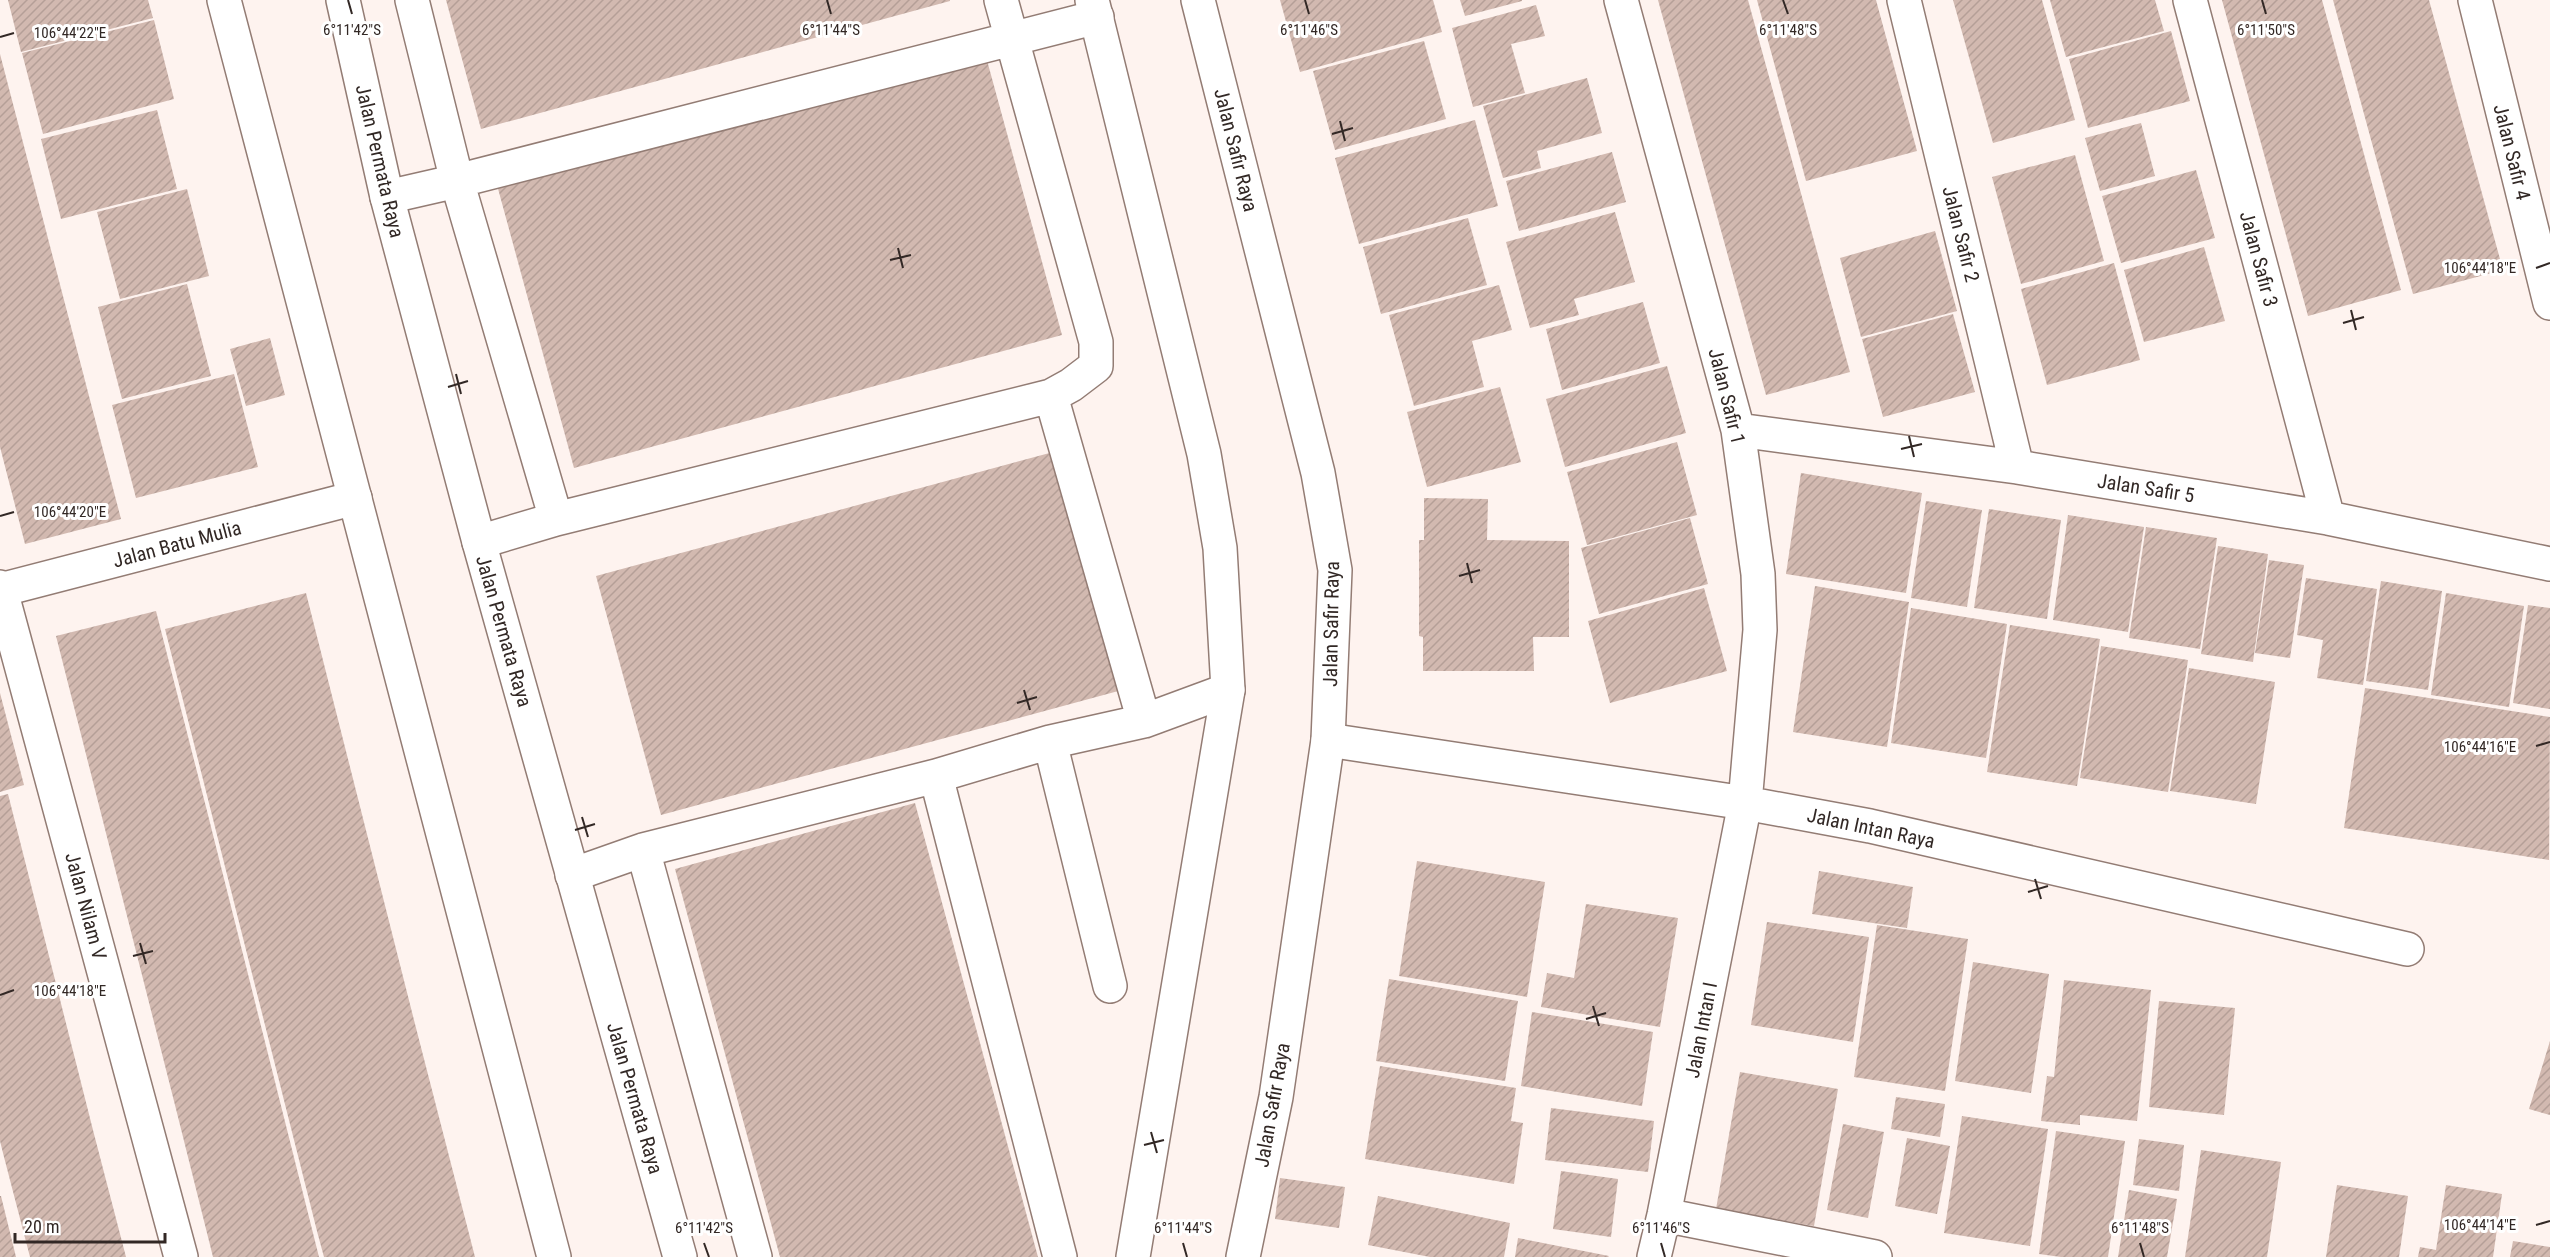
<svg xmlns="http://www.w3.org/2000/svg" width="2550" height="1257" font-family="'Roboto Condensed',sans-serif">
<defs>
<pattern id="building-hatch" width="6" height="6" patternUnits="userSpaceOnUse" patternTransform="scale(1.5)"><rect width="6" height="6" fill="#d2b9b0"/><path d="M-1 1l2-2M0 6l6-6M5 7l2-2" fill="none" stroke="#b59f97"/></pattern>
</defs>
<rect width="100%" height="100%" fill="#fef3ef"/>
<path fill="url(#building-hatch)" d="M 8,0 L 148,0 L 153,18 L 21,52 Z
M 446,0 L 950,0 L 950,1 L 481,129 Z
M 1280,0 L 1433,0 L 1442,32 L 1300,72 Z
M 1460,0 L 1522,0 L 1522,1 L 1465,16 Z
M 1658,0 L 1748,0 L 1850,372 L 1766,395 Z
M 1757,0 L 1876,0 L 1917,151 L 1806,181 Z
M 1953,0 L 2042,0 L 2075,120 L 1993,143 Z
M 2050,0 L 2155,0 L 2164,31 L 2066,57 Z
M 2222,0 L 2322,0 L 2401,290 L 2308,316 Z
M 2333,0 L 2429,0 L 2503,270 L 2413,294 Z
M 1536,5 L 1545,36 L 1511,44 L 1525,93 L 1473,107 L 1452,28 Z
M 154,20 L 174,99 L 43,134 L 22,53 Z
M 2171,31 L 2190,101 L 2088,128 L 2069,59 Z
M 1424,41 L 1446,119 L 1335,150 L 1313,71 Z
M 985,53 L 1062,335 L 574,468 L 497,185 Z
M 0,54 L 121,519 L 25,544 L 0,447 Z
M 1587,78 L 1602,133 L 1537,151 L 1541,168 L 1503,178 L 1483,106 Z
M 157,110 L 177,189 L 61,219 L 41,139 Z
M 1475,120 L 1498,206 L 1359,244 L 1335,158 Z
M 2141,123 L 2155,176 L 2100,191 L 2085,138 Z
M 1612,152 L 1626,202 L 1519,231 L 1506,181 Z
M 2075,155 L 2104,261 L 2021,284 L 1992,177 Z
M 2196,170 L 2215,238 L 2121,263 L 2102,196 Z
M 187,189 L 209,276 L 120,299 L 97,212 Z
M 1615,212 L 1635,282 L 1574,299 L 1579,315 L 1530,328 L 1506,242 Z
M 1468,218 L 1487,285 L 1381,314 L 1363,247 Z
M 1935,231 L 1957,311 L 1861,337 L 1840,258 Z
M 2204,247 L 2225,321 L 2144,342 L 2124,270 Z
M 2114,263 L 2140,360 L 2047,385 L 2021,289 Z
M 187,284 L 211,376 L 122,399 L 98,307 Z
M 1499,285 L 1512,330 L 1472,341 L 1484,387 L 1414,406 L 1389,315 Z
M 1643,302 L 1660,363 L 1562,390 L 1546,329 Z
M 1953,314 L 1975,392 L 1883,417 L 1862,339 Z
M 270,338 L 285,395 L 246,406 L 230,349 Z
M 1667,366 L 1686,433 L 1565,467 L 1546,399 Z
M 234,374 L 258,467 L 136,498 L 112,405 Z
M 1500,387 L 1521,462 L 1427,487 L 1407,412 Z
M 1677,442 L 1697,515 L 1587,545 L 1567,472 Z
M 1057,451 L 1122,690 L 661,815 L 596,576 Z
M 1801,473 L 1922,493 L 1906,593 L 1786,574 Z
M 1424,498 L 1488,499 L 1487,540 L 1569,541 L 1569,637 L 1533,637 L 1534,671 L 1423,671 L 1423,637 L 1419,636 L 1419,540 L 1424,540 Z
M 1926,501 L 1982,510 L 1967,607 L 1911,598 Z
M 1989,509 L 2061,520 L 2047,619 L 1974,608 Z
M 2068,515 L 2144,527 L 2128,632 L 2053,620 Z
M 1690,518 L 1708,584 L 1599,614 L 1581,548 Z
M 2146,527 L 2217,538 L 2200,649 L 2129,638 Z
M 2218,546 L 2268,554 L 2253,662 L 2201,654 Z
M 2269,560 L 2304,565 L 2290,658 L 2255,653 Z
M 2306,578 L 2377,589 L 2363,685 L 2317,678 L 2323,640 L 2297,635 Z
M 2381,581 L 2442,591 L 2428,690 L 2366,681 Z
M 1815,586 L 1909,602 L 1887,747 L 1793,732 Z
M 1704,588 L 1727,671 L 1610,703 L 1588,621 Z
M 306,593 L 415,1024 L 475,1257 L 324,1257 L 318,1235 L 165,629 Z
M 2446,593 L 2524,606 L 2509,707 L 2431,695 Z
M 2528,605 L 2550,608 L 2550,709 L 2513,703 Z
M 1911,608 L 2007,624 L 1986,758 L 1891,743 Z
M 156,611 L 206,807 L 319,1257 L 213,1257 L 177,1113 L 56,636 Z
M 2010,625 L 2100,639 L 2077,786 L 1987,772 Z
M 2101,646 L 2188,660 L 2168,792 L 2080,778 Z
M 2189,668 L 2275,682 L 2256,804 L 2170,791 Z
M 2365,688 L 2550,717 L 2549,860 L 2344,828 Z
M 0,693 L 24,785 L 0,792 Z
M 8,794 L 94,1134 L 126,1257 L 30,1257 L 4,1157 L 0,1141 L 0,796 Z
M 915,803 L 1038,1257 L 780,1257 L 675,869 Z
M 1417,861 L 1545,882 L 1527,997 L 1399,976 Z
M 1819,871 L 1913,887 L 1907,928 L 1812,914 Z
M 1586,904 L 1678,918 L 1660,1027 L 1541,1007 L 1547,973 L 1574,978 Z
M 1767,922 L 1869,937 L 1853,1042 L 1751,1025 Z
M 1877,925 L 1968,939 L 1945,1091 L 1854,1077 Z
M 1973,962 L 2049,974 L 2031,1093 L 1955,1081 Z
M 1389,979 L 1518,1001 L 1505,1081 L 1376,1061 Z
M 2064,980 L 2151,990 L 2137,1121 L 2080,1115 L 2080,1125 L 2041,1121 L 2047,1076 L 2054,1077 Z
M 2159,1001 L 2235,1008 L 2224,1115 L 2149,1107 Z
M 1532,1012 L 1653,1032 L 1642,1106 L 1521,1086 Z
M 2550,1041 L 2550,1115 L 2529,1109 Z
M 1380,1066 L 1516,1088 L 1511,1121 L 1523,1123 L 1514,1184 L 1365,1159 Z
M 1740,1072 L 1838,1089 L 1814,1226 L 1716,1209 Z
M 1896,1097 L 1945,1104 L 1940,1137 L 1891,1129 Z
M 1551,1108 L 1654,1121 L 1648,1172 L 1545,1160 Z
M 1962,1116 L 2048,1129 L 2030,1246 L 1944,1233 Z
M 1843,1124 L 1884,1132 L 1868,1218 L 1827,1210 Z
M 2056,1131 L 2125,1141 L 2108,1257 L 2061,1257 L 2039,1254 Z
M 1907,1138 L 1950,1146 L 1937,1214 L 1895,1206 Z
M 2139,1139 L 2184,1145 L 2179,1191 L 2133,1185 Z
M 2201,1150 L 2281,1162 L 2267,1257 L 2185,1257 Z
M 1561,1171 L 1618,1179 L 1611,1237 L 1553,1229 Z
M 1280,1178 L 1345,1187 L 1339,1228 L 1275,1219 Z
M 2337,1185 L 2408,1196 L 2399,1257 L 2326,1257 Z
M 2446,1185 L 2502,1194 L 2493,1257 L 2418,1257 L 2420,1247 L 2436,1250 Z
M 2129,1190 L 2177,1199 L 2167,1257 L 2118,1257 Z
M 0,1196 L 1,1196 L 16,1257 L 0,1257 Z
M 1378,1196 L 1510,1223 L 1504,1257 L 1430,1257 L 1368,1245 Z
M 1518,1238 L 1609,1256 L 1608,1257 L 1515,1257 Z
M 2513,1241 L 2550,1247 L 2550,1257 L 2510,1257 Z"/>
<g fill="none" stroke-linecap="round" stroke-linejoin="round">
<g stroke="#937c74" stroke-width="36">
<path id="minor" d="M 412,0 L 457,181 L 556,519
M 1621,0 L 1738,430 L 1758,574 L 1760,630 L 1745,803 L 1664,1215 L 1654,1257
M 1904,0 L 2017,467
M 2190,0 L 2328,518
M 2475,0 L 2550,303
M 387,197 L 457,181 L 1097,17
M 1051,396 L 1144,721
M 1738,430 L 2017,467 L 2328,518 L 2550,564
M 479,542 L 556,519 L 1051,396 L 1071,385 L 1096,366 L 1096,342 L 1001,0
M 0,587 L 181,1257
M 0,590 L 355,498
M 1328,740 L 1745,803 L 1870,826 L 2407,949
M 1050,742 L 1110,986
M 936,776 L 1060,1257
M 643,850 L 755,1257
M 572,875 L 643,850 L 936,776 L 1050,742 L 1144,721 L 1228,690
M 1664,1215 L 1875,1257"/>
</g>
<g stroke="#937c74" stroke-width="36">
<path id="tertiary" d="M 224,0 L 554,1257
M 343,0 L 387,197 L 479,542 L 680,1257
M 1092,0 L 1204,454 L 1220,548 L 1228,690 L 1133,1257
M 1198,0 L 1318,473 L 1335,570 L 1328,740 L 1276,1097 L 1243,1257"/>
</g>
<use href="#minor" stroke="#fff" stroke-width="33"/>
<use href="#tertiary" stroke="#fff" stroke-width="33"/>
</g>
<path fill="none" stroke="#322825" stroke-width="2" d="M 348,0 L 352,14M 827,0 L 831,14M 1305,0 L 1309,14M 1783,0 L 1788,14M 2262,0 L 2266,14M 0,37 L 14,33M 1340,121 L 1345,141M 1332,134 L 1353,128M 898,248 L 903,268M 890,260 L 911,255M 2536,268 L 2550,263M 2351,310 L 2356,330M 2343,323 L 2364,317M 456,374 L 461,394M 448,387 L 468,381M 1909,436 L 1914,457M 1901,449 L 1922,444M 0,516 L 14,512M 1467,563 L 1472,583M 1459,576 L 1480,570M 1024,690 L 1030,710M 1017,703 L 1037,697M 2536,746 L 2550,742M 582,817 L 588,837M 575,830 L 595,824M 2035,879 L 2041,899M 2028,892 L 2048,886M 140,943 L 146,964M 133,956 L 153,951M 0,995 L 14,990M 1593,1006 L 1599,1026M 1586,1019 L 1606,1013M 1151,1132 L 1157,1153M 1144,1145 L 1164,1140M 2536,1225 L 2550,1221M 704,1243 L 709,1257M 1183,1243 L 1187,1257M 1661,1243 L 1665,1257M 2140,1243 L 2144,1257"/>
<g text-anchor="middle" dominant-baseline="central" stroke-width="6" stroke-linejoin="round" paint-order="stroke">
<g font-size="20" fill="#322825" stroke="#fff">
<text transform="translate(1236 150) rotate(76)">Jalan Safir Raya</text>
<text transform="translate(2512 152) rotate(76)">Jalan Safir 4</text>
<text transform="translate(380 161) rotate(77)">Jalan Permata Raya</text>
<text transform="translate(1961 234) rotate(76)">Jalan Safir 2</text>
<text transform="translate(2259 259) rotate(75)">Jalan Safir 3</text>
<text transform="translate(1727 396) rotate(76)">Jalan Safir 1</text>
<text transform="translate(2146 488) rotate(9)">Jalan Safir 5</text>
<text transform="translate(177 544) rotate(-15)">Jalan Batu Mulia</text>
<text transform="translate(1331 624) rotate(-89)">Jalan Safir Raya</text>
<text transform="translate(504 631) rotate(74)">Jalan Permata Raya</text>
<text transform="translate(1871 828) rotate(12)">Jalan Intan Raya</text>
<text transform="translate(86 906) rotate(75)">Jalan Nilam V</text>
<text transform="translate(1701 1030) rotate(-79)">Jalan Intan I</text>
<text transform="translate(635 1098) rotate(74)">Jalan Permata Raya</text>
<text transform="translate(1272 1105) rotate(-80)">Jalan Safir Raya</text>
</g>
</g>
<g font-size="15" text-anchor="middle" fill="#322825" stroke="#fff" stroke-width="6" stroke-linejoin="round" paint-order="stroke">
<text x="352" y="35">6°11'42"S</text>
<text x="831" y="35">6°11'44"S</text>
<text x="1309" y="35">6°11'46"S</text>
<text x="1788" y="35">6°11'48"S</text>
<text x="2266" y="35">6°11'50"S</text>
<text x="70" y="38">106°44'22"E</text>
<text x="2480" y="273">106°44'18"E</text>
<text x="70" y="517">106°44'20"E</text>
<text x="2480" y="752">106°44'16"E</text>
<text x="70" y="996">106°44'18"E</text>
<text x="2480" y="1230">106°44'14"E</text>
<text x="704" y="1233">6°11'42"S</text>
<text x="1183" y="1233">6°11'44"S</text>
<text x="1661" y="1233">6°11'46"S</text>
<text x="2140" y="1233">6°11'48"S</text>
</g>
<path d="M15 1233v9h150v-9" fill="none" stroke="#322825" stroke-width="3"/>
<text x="24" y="1233" font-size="18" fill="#322825" stroke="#ffffff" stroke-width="4.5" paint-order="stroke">20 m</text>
</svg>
